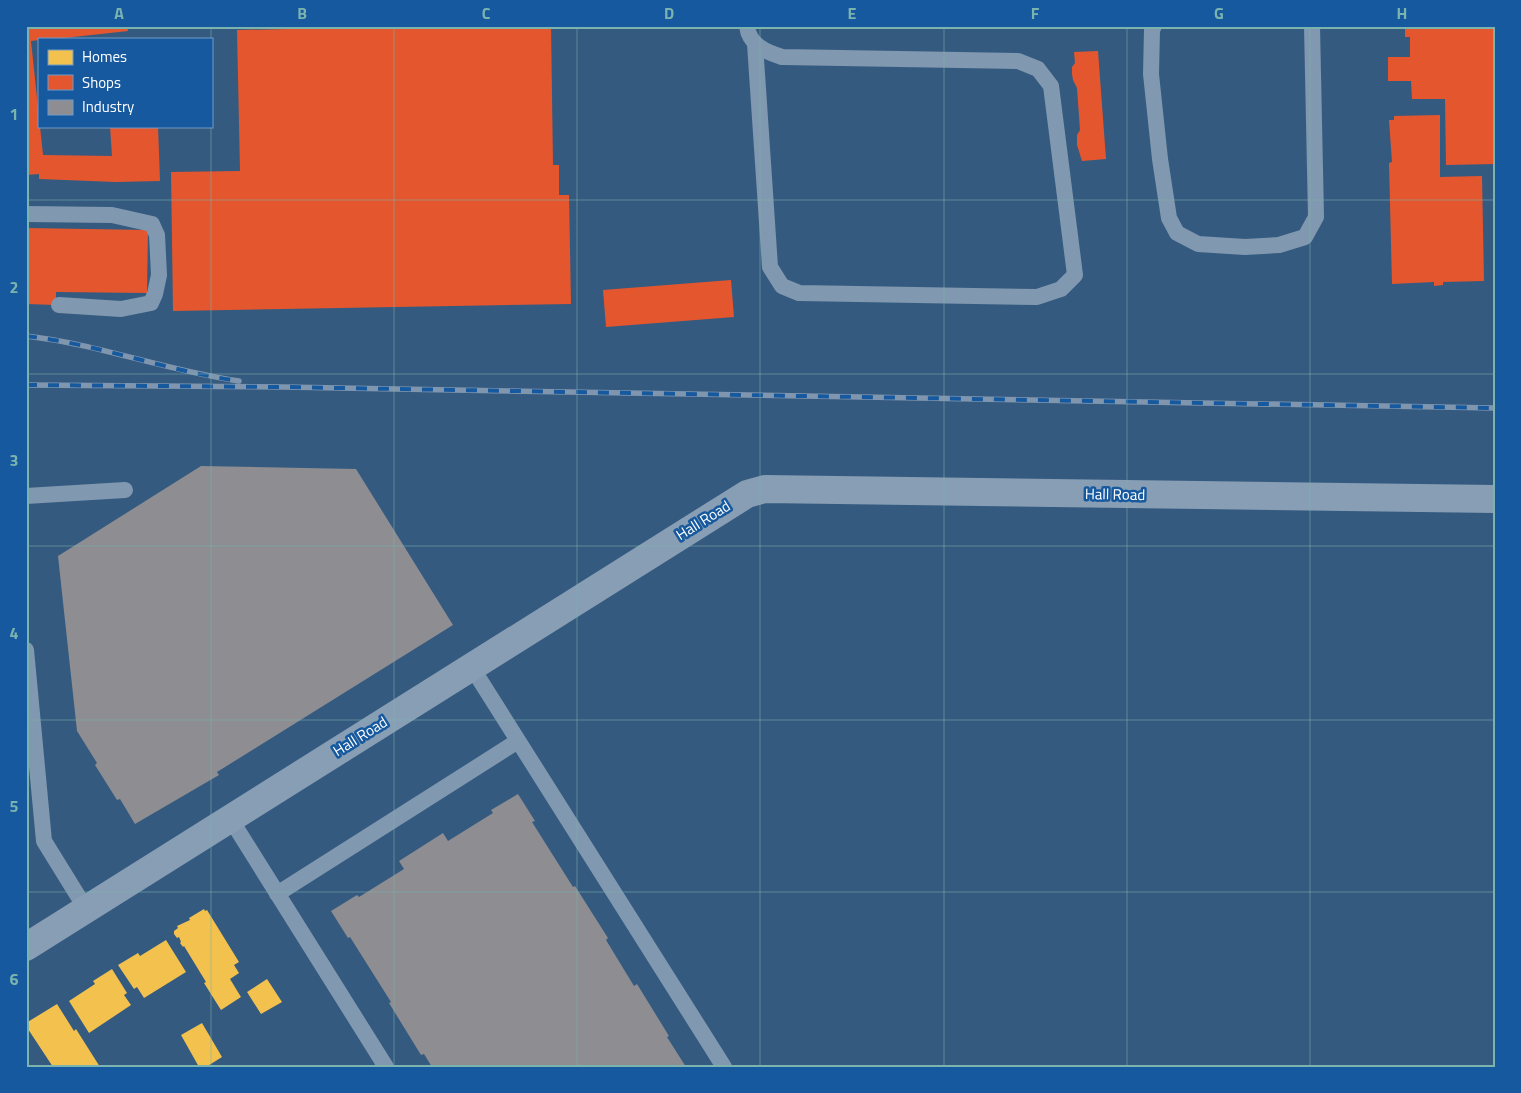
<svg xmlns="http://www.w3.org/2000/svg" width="1521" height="1093" font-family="'Titillium Web',sans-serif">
<rect width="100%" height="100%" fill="#355a7f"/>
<path fill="#f2c14e" d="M 204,909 L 205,911 L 207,910 L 239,962 L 234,965 L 239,973 L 230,979 L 241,997 L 221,1010 L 204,983 L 206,982 L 184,946 L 183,947 L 180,943 L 181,942 L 179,937 L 177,938 L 174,934 L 174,931 L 178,928 L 177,926 L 190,920 L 189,918 Z
M 166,940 L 186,972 L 144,998 L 137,987 L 134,989 L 118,965 L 138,953 L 140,956 Z
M 112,969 L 127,993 L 124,995 L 131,1005 L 89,1033 L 69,1001 L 95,984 L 93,981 Z
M 267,979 L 282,1002 L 261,1014 L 247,992 Z
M 57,1004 L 74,1031 L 76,1029 L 100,1067 L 53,1067 L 26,1026 L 26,1023 Z
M 202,1023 L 222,1057 L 206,1067 L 199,1067 L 181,1035 Z"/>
<path fill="#e4572e" d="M 26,26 L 127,26 L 128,31 L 55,39 L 39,39 L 39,40 L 31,41 L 43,155 L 112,156 L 110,126 L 158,126 L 160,181 L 116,182 L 39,179 L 39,174 L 26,175 Z
M 434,26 L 551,26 L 553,165 L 559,165 L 559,195 L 569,195 L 571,304 L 173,311 L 171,172 L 240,171 L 237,30 Z
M 1410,26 L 1495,26 L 1495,164 L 1446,165 L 1445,99 L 1412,99 L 1411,81 L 1388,81 L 1388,57 L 1410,57 L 1410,37 L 1405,37 L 1405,27 Z
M 1098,51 L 1106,159 L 1082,161 L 1077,145 L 1077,135 L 1080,130 L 1077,88 L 1073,80 L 1072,74 L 1072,67 L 1075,63 L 1074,52 Z
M 1440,115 L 1440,177 L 1482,176 L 1484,281 L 1443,282 L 1443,285 L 1434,286 L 1434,282 L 1392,284 L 1389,163 L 1392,162 L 1389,120 L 1394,120 L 1394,116 Z
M 26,228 L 148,230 L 147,293 L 56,292 L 56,305 L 26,304 Z
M 731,280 L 734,317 L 606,327 L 603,290 Z"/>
<path fill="#8d8d92" d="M 201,466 L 356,469 L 453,625 L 217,772 L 219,775 L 135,824 L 120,799 L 117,800 L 95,765 L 97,763 L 77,731 L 58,556 Z
M 518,794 L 535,821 L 532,822 L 573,887 L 575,886 L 608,938 L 606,940 L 634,986 L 637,984 L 669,1036 L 667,1037 L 686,1067 L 432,1067 L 424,1054 L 421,1055 L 389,1003 L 391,1002 L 350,937 L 348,938 L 331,911 L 357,895 L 359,897 L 404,869 L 399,861 L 443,833 L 448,841 L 493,813 L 491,810 Z"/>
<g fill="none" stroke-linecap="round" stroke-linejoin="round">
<path stroke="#8098b0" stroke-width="16" d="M 747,26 C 749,45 766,52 782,57 L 1018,61 L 1038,69 L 1051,86 L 1075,275 L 1061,289 L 1037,297 L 799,293 L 782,286 L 770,267 L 755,44
M 1154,26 L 1152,30 L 1151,74 L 1160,159 L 1169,218 L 1177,233 L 1198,244 L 1245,247 L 1279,245 L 1305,237 L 1316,217 L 1312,26
M 26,214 L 112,215 L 152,224 L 157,235 L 159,275 L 155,294 L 151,303 L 121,309 L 59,305
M 26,496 L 125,490
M 26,650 L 44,841 L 86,909
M 471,666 L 724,1067
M 230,818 L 386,1067
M 277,894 L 518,741"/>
<path stroke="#879eb5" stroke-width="28" d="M 26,947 L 747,494 L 765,489 L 1495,499"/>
<g stroke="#8096ae" stroke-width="5.5">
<path id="rail" d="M 26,336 C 98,344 167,371 239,381
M 26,385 L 283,387 L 1495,408"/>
</g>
<use href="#rail" stroke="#16599e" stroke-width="4" stroke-dasharray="11" stroke-linecap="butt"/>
</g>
<path fill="none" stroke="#7bb4af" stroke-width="1" stroke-opacity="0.55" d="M 211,26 L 211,39M 394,26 L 394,1067M 577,26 L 577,1067M 760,26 L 760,1067M 944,26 L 944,1067M 1127,26 L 1127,1067M 1310,26 L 1310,1067M 211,126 L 211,1067M 26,200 L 1495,200M 26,374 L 1495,374M 26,546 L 1495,546M 26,720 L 1495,720M 26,892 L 1495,892"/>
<g text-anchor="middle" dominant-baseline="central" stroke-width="5" stroke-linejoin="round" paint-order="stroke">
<g font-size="15" fill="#fff" stroke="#16599e">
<text transform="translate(1115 494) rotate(1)">Hall Road</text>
<text transform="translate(703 520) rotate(-32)">Hall Road</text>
<text transform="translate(360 736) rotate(-32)">Hall Road</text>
</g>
</g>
<rect width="1521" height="1093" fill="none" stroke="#16599e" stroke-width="55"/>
<rect x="38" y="38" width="175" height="90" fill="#16599e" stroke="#739bc5"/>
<rect x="48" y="50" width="25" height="15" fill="#f2c14e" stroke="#739bc5"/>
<text x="82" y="62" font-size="15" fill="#ffffff">Homes</text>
<rect x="48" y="75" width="25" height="15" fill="#e4572e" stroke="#739bc5"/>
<text x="82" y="88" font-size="15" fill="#ffffff">Shops</text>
<rect x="48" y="100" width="25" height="15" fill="#8d8d92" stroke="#739bc5"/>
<text x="82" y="112" font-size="15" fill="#ffffff">Industry</text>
<rect x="28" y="28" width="1466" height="1038" fill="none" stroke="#7bb4af" stroke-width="2"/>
<g font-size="16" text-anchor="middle" font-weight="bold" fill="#7bb4af">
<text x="119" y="19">A</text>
<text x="302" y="19">B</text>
<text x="486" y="19">C</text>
<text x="669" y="19">D</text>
<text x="852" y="19">E</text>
<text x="1035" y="19">F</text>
<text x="1219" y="19">G</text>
<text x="1402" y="19">H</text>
<text x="14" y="120">1</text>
<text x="14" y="293">2</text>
<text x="14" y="466">3</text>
<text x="14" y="639">4</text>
<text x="14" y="812">5</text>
<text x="14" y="985">6</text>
</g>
</svg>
